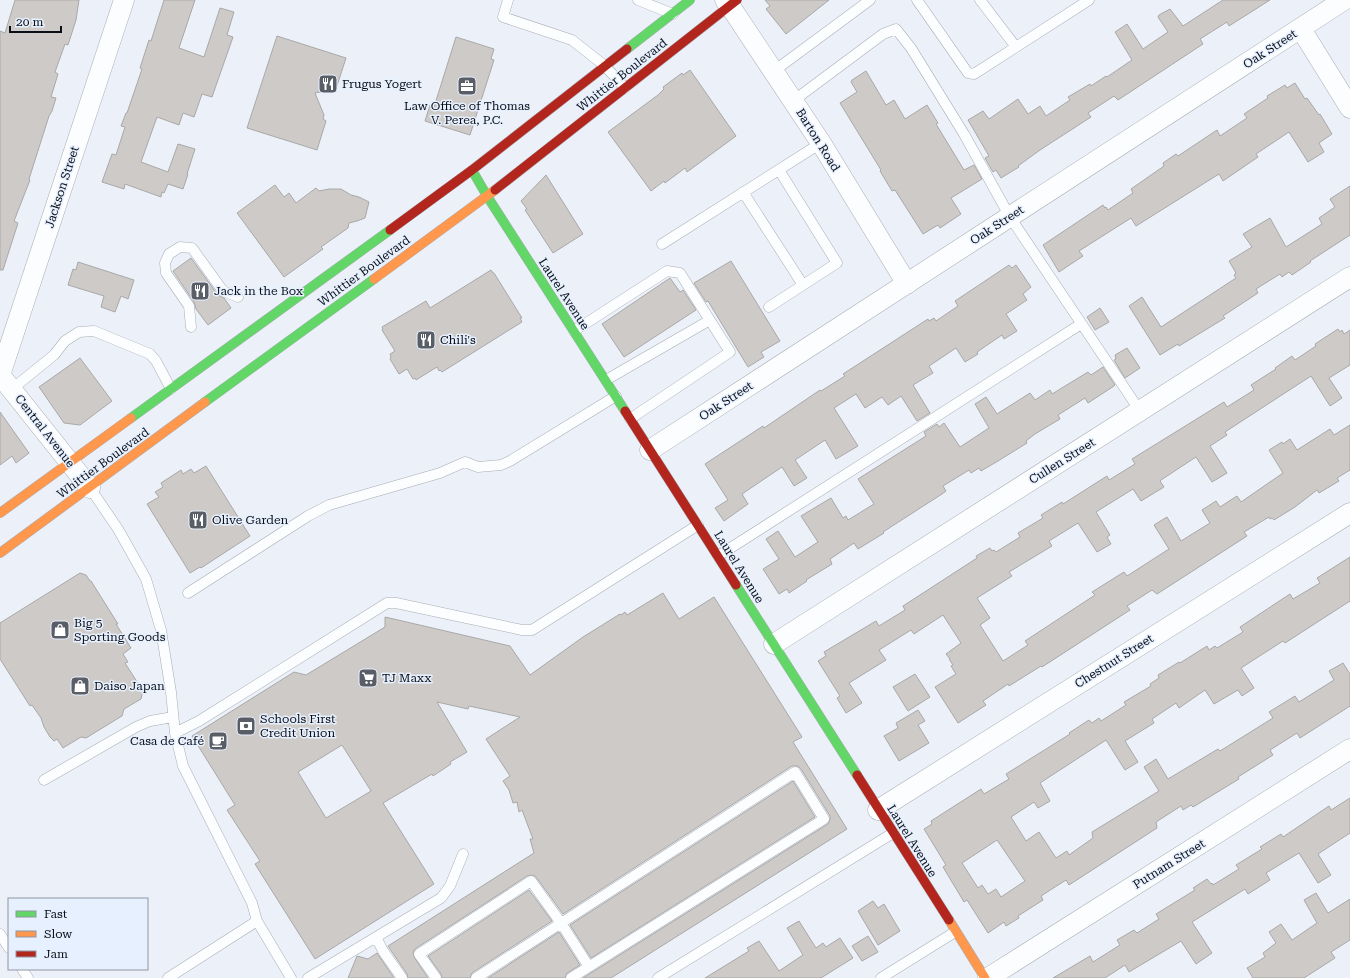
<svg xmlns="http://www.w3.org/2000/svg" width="1350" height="978" font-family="'Roboto Serif',serif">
<rect width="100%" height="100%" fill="#ecf1f9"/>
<path fill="#cecac7" stroke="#a9a8a8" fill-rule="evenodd" d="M 15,0 L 79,0 L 76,20 L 68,45 L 65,44 L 55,72 L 58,74 L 51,97 L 56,98 L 52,111 L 49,116 L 29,179 L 30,180 L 14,221 L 18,223 L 3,270 L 0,270 L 0,31 L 5,33 Z
M 164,0 L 195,0 L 179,48 L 204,57 L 220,8 L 234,12 L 227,35 L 233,37 L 212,97 L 202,94 L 194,117 L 183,113 L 179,125 L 157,117 L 141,162 L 168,172 L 178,144 L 195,149 L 187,174 L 188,174 L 183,189 L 168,184 L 164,193 L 162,192 L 161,197 L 125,184 L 124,189 L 102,182 L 112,154 L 116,155 L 125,127 L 121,126 L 126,113 L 127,113 L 142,69 L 140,68 L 149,40 L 151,41 Z
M 765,0 L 829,0 L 786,34 L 766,9 L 770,6 Z
M 1223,0 L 1270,0 L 1229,26 L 1227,22 L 1200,39 L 1203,44 L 1118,100 L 1114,96 L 1088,113 L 1091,117 L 1040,150 L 1018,166 L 1019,167 L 1001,178 L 996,170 L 993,172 L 985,158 L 989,156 L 968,120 L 983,111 L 989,119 L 1018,99 L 1028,114 L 1040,106 L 1046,116 L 1070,100 L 1068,97 L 1090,84 L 1091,86 L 1106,76 L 1107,77 L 1132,60 L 1115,32 L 1127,24 L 1143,49 L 1168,32 L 1158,17 L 1159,15 L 1170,9 L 1183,26 Z
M 277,36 L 346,58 L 336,89 L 315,93 L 324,115 L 323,119 L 326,121 L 317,150 L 247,128 Z
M 456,37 L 494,49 L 491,59 L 494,60 L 470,135 L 425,121 L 430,105 L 434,107 Z
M 690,70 L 736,136 L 687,172 L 685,168 L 665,183 L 664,181 L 651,191 L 608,132 L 658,95 L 664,89 L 663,87 L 682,73 L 683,75 Z
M 866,71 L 886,105 L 894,100 L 905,119 L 927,105 L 938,123 L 936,124 L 964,170 L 974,165 L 982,179 L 951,198 L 961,214 L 940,228 L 938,225 L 923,234 L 895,190 L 892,191 L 880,171 L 881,170 L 840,103 L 857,92 L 851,82 L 852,80 Z
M 1295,83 L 1305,99 L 1307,98 L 1319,115 L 1320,114 L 1332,134 L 1319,143 L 1324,152 L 1308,162 L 1289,132 L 1256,154 L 1258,157 L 1223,181 L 1219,174 L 1136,226 L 1131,218 L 1079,251 L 1083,256 L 1059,272 L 1043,245 L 1103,205 L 1105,208 L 1106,207 L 1108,210 L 1133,193 L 1131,189 L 1164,166 L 1163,163 L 1176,154 L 1178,156 L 1217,130 L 1220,136 L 1247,118 L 1244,114 L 1268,98 L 1267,96 L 1285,85 L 1287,88 Z
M 546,175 L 583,234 L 553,253 L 525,210 L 527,209 L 521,201 Z
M 275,185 L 284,197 L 289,193 L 296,203 L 316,188 L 319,191 L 329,189 L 341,189 L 351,195 L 359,197 L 369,202 L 365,218 L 357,221 L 349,223 L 348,228 L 321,247 L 323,249 L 284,277 L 237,213 Z
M 1350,186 L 1350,235 L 1310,261 L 1311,262 L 1292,275 L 1289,272 L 1282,277 L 1280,274 L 1256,289 L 1258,293 L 1223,316 L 1225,318 L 1179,346 L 1178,344 L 1160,355 L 1129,306 L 1142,297 L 1161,327 L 1236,278 L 1234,275 L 1236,273 L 1229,261 L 1252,247 L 1243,234 L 1270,218 L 1286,247 L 1322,224 L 1319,218 L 1335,207 L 1330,199 Z
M 191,258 L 218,295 L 224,298 L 231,308 L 208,325 L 196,309 L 194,302 L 173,271 Z
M 731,261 L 780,341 L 761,352 L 764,357 L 748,367 L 708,301 L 706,302 L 694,283 Z
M 78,262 L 134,280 L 128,299 L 121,296 L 115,312 L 101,307 L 104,296 L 68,285 L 73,269 L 76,270 Z
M 1009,265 L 1012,268 L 1016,265 L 1031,287 L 1023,294 L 1027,300 L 1006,314 L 1017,331 L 1004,339 L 1002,335 L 977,352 L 978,354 L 965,362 L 956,348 L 929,366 L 933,373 L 913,385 L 930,413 L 917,421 L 901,396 L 888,405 L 882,397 L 865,408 L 856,394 L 834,408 L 858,446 L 836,459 L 825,440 L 795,460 L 807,478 L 794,486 L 782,467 L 742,494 L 748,504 L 724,521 L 715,508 L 728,500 L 705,464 L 763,426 L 764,428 L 820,390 L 821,391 L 845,376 L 843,374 L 928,319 L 929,321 L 934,318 L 936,321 L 958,306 L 955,301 Z
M 491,270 L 493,273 L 494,273 L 522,318 L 520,318 L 522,322 L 442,372 L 440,370 L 439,371 L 437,367 L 416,380 L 415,378 L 413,379 L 407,369 L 399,374 L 390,359 L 391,357 L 390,354 L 395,351 L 382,330 L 383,329 L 382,327 L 426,301 L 430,308 Z
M 670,278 L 680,292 L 683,290 L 696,310 L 624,357 L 602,324 Z
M 1100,308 L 1109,322 L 1095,330 L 1087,317 Z
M 1338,329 L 1340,332 L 1342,330 L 1344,334 L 1350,330 L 1350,365 L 1329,378 L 1342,398 L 1330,406 L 1311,376 L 1225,432 L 1227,435 L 1210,446 L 1227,473 L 1212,482 L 1196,457 L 1161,480 L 1160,481 L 1164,487 L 1141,501 L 1133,489 L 1096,512 L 1110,535 L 1107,537 L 1111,544 L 1097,552 L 1078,523 L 1049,541 L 1052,546 L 1009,572 L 1012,576 L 977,598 L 990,618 L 980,625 L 1003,661 L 1028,645 L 1025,641 L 1095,595 L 1092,592 L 1124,572 L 1127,576 L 1169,549 L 1154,525 L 1167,517 L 1181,541 L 1210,523 L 1202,510 L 1216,501 L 1220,507 L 1237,496 L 1241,502 L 1283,473 L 1269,450 L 1282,442 L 1283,444 L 1290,439 L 1297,450 L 1330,429 L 1334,435 L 1350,425 L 1350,470 L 1337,478 L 1339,481 L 1319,493 L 1317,490 L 1295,507 L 1274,520 L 1272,518 L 1270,519 L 1269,517 L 1244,532 L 1247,536 L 1157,594 L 1152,590 L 1127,606 L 1130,610 L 1042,667 L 1041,666 L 1009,686 L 1008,684 L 983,701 L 986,705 L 958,723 L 935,687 L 956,674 L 951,666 L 953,665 L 949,659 L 950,659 L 946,654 L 961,643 L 943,615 L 914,634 L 911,630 L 879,650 L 886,660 L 849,683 L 862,703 L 846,713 L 837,698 L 840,696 L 818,661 L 826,656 L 824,652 L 876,621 L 879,626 L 905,610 L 903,606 L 977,558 L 976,556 L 990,548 L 992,551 L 994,550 L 996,552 L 1020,537 L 1018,533 L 1043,518 L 1041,515 L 1062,502 L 1063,504 L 1107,476 L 1109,480 L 1135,464 L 1132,459 L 1224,402 L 1227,407 L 1254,390 L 1251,385 L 1254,383 L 1276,369 L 1275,368 L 1292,356 L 1295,360 L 1316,346 L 1315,344 Z
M 1127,348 L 1140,368 L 1125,378 L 1114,360 L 1116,359 L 1115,355 Z
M 80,358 L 112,401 L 80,425 L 64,423 L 39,387 Z
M 1103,367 L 1115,385 L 1114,386 L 1088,403 L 1085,398 L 1058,415 L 1060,419 L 1035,434 L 1026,441 L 1027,443 L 998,461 L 981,471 L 979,468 L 971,473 L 969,470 L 943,486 L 946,491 L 942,494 L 883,532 L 884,533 L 858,549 L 854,543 L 830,559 L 832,564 L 806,580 L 807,581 L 789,593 L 787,589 L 779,594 L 763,569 L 779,559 L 766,539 L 778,531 L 795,557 L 818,542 L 801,516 L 831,498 L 843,518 L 846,516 L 848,520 L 874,504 L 858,479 L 926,436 L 924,432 L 937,424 L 939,427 L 944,423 L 960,447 L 989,428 L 975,404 L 986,397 L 997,414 L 1030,393 L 1035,400 L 1050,390 L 1052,394 L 1088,372 L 1091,375 Z
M 0,412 L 29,453 L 16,463 L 12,456 L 0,465 Z
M 206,466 L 250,536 L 201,568 L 200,567 L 190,573 L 147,504 L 159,497 L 155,492 L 163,487 L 161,483 L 181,470 L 183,474 L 191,469 L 194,473 Z
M 1350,557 L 1350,601 L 1285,643 L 1283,641 L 1241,668 L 1254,688 L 1242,696 L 1238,690 L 1214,704 L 1205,690 L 1179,708 L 1176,703 L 1152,719 L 1154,723 L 1125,741 L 1138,762 L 1125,770 L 1106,740 L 1040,783 L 1050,801 L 1038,808 L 1034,802 L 1011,817 L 1026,841 L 1039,832 L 1056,858 L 1067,851 L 1069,855 L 1093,838 L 1092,832 L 1159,791 L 1144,767 L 1156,759 L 1168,779 L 1218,749 L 1220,751 L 1273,718 L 1269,712 L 1295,696 L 1299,702 L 1334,680 L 1329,671 L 1343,663 L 1350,674 L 1350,706 L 1300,738 L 1297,733 L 1270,750 L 1273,755 L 1238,777 L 1239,779 L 1193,807 L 1191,805 L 1183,810 L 1181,806 L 1156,822 L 1157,828 L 1069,885 L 1066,880 L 1041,896 L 1043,900 L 1018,916 L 1019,918 L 1006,926 L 1004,922 L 988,933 L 967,900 L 964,902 L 943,867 L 946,865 L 924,829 L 932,824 L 931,821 L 981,789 L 984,794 L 1009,779 L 1006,774 L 1070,734 L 1069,733 L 1089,720 L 1092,723 L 1099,718 L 1101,721 L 1126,705 L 1124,702 L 1151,686 L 1150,684 L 1159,678 L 1158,675 L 1179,662 L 1180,663 L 1207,646 L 1209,650 L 1215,646 L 1217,648 L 1243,632 L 1240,627 L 1290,594 L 1293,599 L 1320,583 L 1317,578 ZM 997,840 L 1025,881 L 1001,897 L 996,889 L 988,894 L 982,885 L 978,888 L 962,863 Z
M 80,573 L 86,575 L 90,581 L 91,581 L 118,624 L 116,624 L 131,648 L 123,654 L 128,662 L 125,663 L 143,691 L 141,699 L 124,709 L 122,716 L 86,738 L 81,737 L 63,748 L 57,739 L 54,741 L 50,737 L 44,727 L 41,718 L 32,705 L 30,706 L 0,659 L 0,623 Z
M 663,593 L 679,619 L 714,597 L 802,737 L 793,742 L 847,829 L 611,978 L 583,978 L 828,824 L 830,819 L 830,816 L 801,769 L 798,766 L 792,766 L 563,914 L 536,877 L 533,875 L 527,876 L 415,949 L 413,952 L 414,957 L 428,978 L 408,978 L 407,974 L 388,946 L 534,853 L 530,839 L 533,839 L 522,810 L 519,812 L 517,802 L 513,803 L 509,790 L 503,781 L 510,776 L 486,739 L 520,717 L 469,706 L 468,709 L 437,702 L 467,752 L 450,762 L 451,764 L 433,776 L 432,774 L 383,803 L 434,884 L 315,959 L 255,864 L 260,861 L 227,810 L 235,805 L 192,736 L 294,672 L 306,675 L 385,627 L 385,617 L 510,646 L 530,675 L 583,637 L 620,614 L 621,615 L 625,612 L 627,615 ZM 342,745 L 371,791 L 326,818 L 298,772 Z
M 915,674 L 930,697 L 908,711 L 893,687 Z
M 918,710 L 925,721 L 918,725 L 929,743 L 899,761 L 884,736 L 898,728 L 896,723 Z
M 793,781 L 815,817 L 591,958 L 570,925 Z
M 1350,798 L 1350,833 L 1318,854 L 1331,875 L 1318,883 L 1299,853 L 1266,873 L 1270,880 L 1248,894 L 1245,889 L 1192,922 L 1212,953 L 1196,964 L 1181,941 L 1129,972 L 1125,965 L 1105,978 L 1053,978 L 1090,956 L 1093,962 L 1120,945 L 1117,940 L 1134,930 L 1137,933 L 1159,919 L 1156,914 L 1195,890 L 1193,888 L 1207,879 L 1211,884 L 1212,883 L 1213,885 L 1239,869 L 1236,865 L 1262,849 L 1260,847 L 1281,834 L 1283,837 L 1329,806 L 1331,810 Z
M 529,890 L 552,921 L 472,973 L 470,978 L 442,978 L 441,974 L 428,956 Z
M 1316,893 L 1328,913 L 1350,899 L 1350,940 L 1331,952 L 1335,958 L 1304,978 L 1253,978 L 1247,968 L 1265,957 L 1263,953 L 1276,943 L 1269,932 L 1281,924 L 1292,940 L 1317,923 L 1304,900 Z
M 873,901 L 878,908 L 884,904 L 900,931 L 878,945 L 858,911 Z
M 799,921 L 816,948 L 823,943 L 826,947 L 840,938 L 853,958 L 821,978 L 705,978 L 749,951 L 747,948 L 759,941 L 779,971 L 803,955 L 787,928 Z
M 559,932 L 580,965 L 567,973 L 565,978 L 488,978 Z
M 868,936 L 878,952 L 862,961 L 852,946 Z
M 377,953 L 394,978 L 348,978 L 357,956 L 368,959 Z"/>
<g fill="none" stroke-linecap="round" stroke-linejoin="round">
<g stroke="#a8adb4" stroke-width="11">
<path id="lane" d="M 508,0 L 503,17 L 572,40 L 605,66 L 625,88
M 638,0 L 673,14
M 917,0 L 968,73 L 974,74 L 1089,0
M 980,0 L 1016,47
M 774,71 L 870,0
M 793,101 L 883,34 L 896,29 L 911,48 L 964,134 L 1010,217 L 1140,411
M 743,192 L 803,285
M 662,244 L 821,143
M 769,307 L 837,263 L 779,170
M 191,327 L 189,306 L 166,273 L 165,263 L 169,254 L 180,247 L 192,248 L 223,291 L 238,297
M 574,331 L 667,271 L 680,273 L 730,352 L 630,419
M 606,380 L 710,320
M 12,389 L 54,355 L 65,341 L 79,332 L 94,331 L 150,354 L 156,361 L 171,389
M 90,488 L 118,529 L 146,579 L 161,630 L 171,692 L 175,733 L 183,766 L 252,903 L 257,921 L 291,978
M 718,556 L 1081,324
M 188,593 L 308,516 L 329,505 L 440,473 L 465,462 L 478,467 L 501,465 L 510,461 L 616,396
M 175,733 L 199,721 L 387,603 L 396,603 L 522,630 L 532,630 L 698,525
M 44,780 L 136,727 L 150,721 L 173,717
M 0,934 L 9,948
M 376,937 L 383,951 L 402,978
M 22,969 L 28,978
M 168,978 L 257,921
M 308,978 L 441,898 L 450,886 L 463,854
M 436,978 L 419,954 L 531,881 L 561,923 L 589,967
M 476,978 L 795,772 L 824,819 L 571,978
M 658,978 L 893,833
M 881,978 L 955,932"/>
</g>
<g stroke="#a8adb4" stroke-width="21">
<path id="street" d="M 725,0 L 730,6 L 821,143 L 907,284
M 1301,29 L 1350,108
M 0,375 L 124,0
M 0,375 L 90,488
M 650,450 L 1344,0
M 774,644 L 1350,277
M 878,810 L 1350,513
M 988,978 L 1350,749"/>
</g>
<g stroke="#a8adb4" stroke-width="10">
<path id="fast" d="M 627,49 L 690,0
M 472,170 L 487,196 L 625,411
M 205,402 L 374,279
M 131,418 L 390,230
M 736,585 L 857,775"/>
</g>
<g stroke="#a8adb4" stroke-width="10">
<path id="slow" d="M 374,279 L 495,190
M 0,513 L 131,418
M 0,553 L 205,402
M 949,920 L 985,978"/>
</g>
<g stroke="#a8adb4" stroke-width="10">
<path id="jam" d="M 495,190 L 737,0
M 390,230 L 472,170 L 627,49
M 625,411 L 736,585
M 857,775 L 949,920"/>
</g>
<use href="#lane" stroke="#fcfdfe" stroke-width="10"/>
<use href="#street" stroke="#fcfdfe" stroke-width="20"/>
<use href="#fast" stroke="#63d668" stroke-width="9"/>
<use href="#slow" stroke="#ff974d" stroke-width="9"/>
<use href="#jam" stroke="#b3261e" stroke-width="9"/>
</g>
<defs>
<g id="restaurant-square" transform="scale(1)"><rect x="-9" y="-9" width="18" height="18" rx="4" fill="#595e66" stroke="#e7f0fe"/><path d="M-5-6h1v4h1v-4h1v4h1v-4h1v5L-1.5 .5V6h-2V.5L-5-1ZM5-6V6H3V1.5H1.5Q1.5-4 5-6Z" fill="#fff"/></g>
<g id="office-square" transform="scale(1)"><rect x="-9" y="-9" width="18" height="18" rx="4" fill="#595e66" stroke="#e7f0fe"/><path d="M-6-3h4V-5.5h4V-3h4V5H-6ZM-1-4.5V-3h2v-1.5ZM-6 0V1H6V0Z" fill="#fff"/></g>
<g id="shop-square" transform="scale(1)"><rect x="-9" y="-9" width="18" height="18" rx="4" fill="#595e66" stroke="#e7f0fe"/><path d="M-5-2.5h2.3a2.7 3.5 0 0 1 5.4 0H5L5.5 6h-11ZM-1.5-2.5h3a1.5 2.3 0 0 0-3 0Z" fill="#fff"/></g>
<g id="supermarket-square" transform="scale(1)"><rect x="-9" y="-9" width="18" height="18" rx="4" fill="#595e66" stroke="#e7f0fe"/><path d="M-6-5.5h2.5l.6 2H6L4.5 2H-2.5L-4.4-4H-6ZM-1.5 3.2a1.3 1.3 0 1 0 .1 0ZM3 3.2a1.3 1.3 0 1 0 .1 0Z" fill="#fff"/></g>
<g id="bank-square" transform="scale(1)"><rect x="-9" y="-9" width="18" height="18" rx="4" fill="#595e66" stroke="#e7f0fe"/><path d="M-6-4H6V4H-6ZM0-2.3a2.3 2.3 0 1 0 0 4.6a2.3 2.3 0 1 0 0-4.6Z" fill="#fff"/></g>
<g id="cafe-square" transform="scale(1)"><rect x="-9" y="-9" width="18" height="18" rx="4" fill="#595e66" stroke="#e7f0fe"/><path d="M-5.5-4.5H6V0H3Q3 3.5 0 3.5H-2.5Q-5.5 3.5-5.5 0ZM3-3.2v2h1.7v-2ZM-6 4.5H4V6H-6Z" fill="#fff"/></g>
</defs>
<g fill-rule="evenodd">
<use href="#restaurant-square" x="328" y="84"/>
<use href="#office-square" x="467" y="86"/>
<use href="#restaurant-square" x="200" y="291"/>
<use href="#restaurant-square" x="426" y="340"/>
<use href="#restaurant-square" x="198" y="520"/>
<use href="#shop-square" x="60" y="630"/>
<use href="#supermarket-square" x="368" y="678"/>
<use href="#shop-square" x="80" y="686"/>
<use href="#bank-square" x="246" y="726"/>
<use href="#cafe-square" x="218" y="741"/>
</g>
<g text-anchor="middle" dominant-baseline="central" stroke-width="3" stroke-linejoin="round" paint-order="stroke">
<g font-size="12" fill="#0a0f17" stroke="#e7f0fe">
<text transform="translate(1270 49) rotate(-33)">Oak Street</text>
<text transform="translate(622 75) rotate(-38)">Whittier Boulevard</text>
<text transform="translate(818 140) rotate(58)">Barton Road</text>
<text transform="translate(62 187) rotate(-72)">Jackson Street</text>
<text transform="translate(997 225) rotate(-33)">Oak Street</text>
<text transform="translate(364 271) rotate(-36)">Whittier Boulevard</text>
<text transform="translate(564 294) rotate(57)">Laurel Avenue</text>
<text transform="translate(726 401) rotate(-33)">Oak Street</text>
<text transform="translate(45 431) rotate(52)">Central Avenue</text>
<text transform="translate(1062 461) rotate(-32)">Cullen Street</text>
<text transform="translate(103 463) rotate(-36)">Whittier Boulevard</text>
<text transform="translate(739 567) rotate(58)">Laurel Avenue</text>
<text transform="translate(1114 661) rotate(-32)">Chestnut Street</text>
<text transform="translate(912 841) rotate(58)">Laurel Avenue</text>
<text transform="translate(1169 864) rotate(-32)">Putnam Street</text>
</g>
<g font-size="12" fill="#0a0f17" stroke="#e7f0fe" text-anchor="start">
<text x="342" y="84">Frugus Yogert</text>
<text x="467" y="106" text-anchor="middle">Law Office of Thomas<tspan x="467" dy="14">V. Perea, P.C.</tspan></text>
<text x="214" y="291">Jack in the Box</text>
<text x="440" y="340">Chili's</text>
<text x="212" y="520">Olive Garden</text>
<text x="74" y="623">Big 5<tspan x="74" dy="14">Sporting Goods</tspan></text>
<text x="382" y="678">TJ Maxx</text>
<text x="94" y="686">Daiso Japan</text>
<text x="260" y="719">Schools First<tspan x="260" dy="14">Credit Union</tspan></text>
<text x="204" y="741" text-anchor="end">Casa de Café</text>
</g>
</g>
<rect x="8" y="898" width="140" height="72" fill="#e7f0fe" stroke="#8f96a2"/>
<rect x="16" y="911" width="20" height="6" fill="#63d668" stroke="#8f96a2"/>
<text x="44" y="918" font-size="12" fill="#0a0f17">Fast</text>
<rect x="16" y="931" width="20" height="6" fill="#ff974d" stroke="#8f96a2"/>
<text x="44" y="938" font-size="12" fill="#0a0f17">Slow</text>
<rect x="16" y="951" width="20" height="6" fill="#b3261e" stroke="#8f96a2"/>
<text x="44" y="958" font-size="12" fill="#0a0f17">Jam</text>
<path d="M10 26v6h51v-6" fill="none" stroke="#0a0f17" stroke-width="2"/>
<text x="16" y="26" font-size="12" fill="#0a0f17" stroke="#e7f0fe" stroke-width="3" paint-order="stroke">20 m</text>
</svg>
